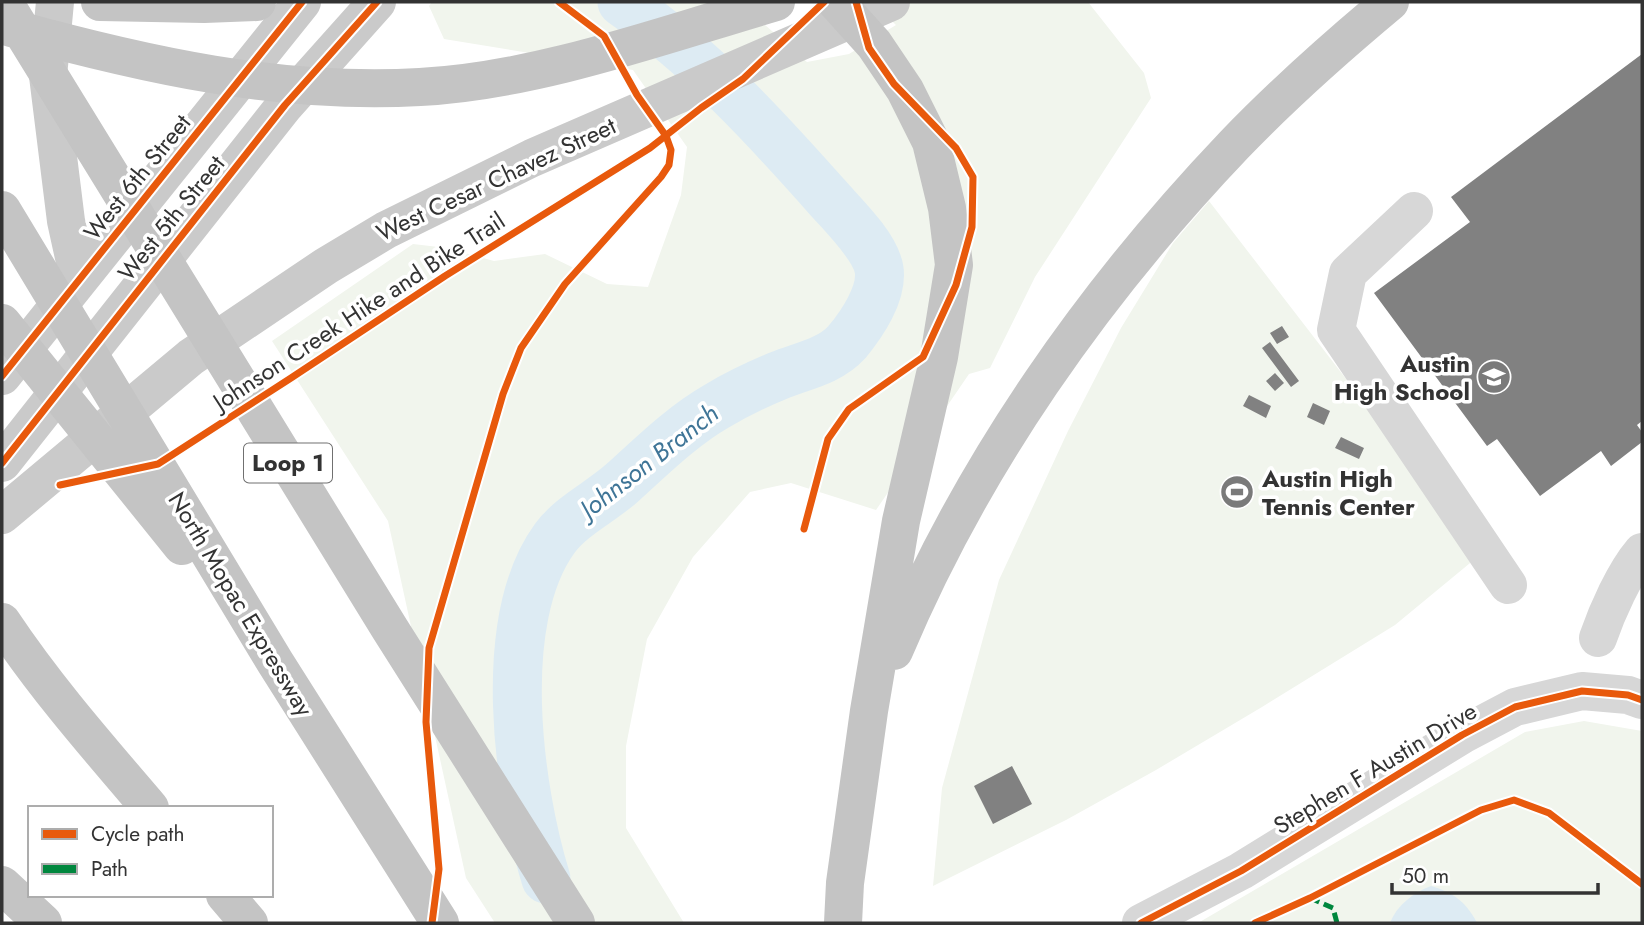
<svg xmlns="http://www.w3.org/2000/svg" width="1644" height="925" font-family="Jost,sans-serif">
<rect width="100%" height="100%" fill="#fff"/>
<path fill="#f1f5ed" d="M 432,2 L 739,2 L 807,62 L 849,54 L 896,25 L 872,2 L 1088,2 L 1144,73 L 1151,98 L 1035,277 L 990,368 L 969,374 L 876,510 L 791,483 L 750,492 L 693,557 L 647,639 L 626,746 L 626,828 L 684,923 L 495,923 L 466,878 L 388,521 L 272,341 L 413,244 L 447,248 L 494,261 L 545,254 L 607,284 L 648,287 L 681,195 L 687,147 L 633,70 L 444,39 L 429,6 Z
M 1209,201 L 1481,554 L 1395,625 L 1262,707 L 1156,770 L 1066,820 L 933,886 L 942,788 L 999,580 L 1068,431 L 1121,328 L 1173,243 Z
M 1584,721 L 1642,731 L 1642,923 L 1198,923 L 1525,732 Z"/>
<path fill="#ddebf3" d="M 1431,886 C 1453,892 1467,903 1477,923 L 1390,923 C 1397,905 1413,893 1431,886 Z"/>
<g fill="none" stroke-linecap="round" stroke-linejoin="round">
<path stroke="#ddebf3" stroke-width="49" d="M 546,879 C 518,788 495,620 555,538 C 572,515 601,502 622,483 C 652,456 682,426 717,406 C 737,394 758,384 780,375 C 803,366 830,361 847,342 C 862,324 883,293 879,269 C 875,246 843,215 828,198 C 765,127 700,56 622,2"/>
</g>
<path fill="#818181" d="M 1642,54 L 1642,421 L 1637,425 L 1642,432 L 1642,442 L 1611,466 L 1601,451 L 1540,496 L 1497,439 L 1487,446 L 1374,293 L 1470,222 L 1451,197 Z
M 1282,326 L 1289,337 L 1277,344 L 1270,333 Z
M 1270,342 L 1299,381 L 1291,387 L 1262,348 Z
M 1275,373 L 1284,383 L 1275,391 L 1266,381 Z
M 1249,395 L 1271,406 L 1266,418 L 1243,406 Z
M 1313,403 L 1330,411 L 1324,425 L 1307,417 Z
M 1341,437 L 1364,448 L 1359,459 L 1335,448 Z
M 1012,766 L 1032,804 L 993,824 L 974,786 Z"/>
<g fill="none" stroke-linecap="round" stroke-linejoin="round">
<path stroke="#d7d7d7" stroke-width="38" d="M 1414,211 L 1348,273 L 1336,330 L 1508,585
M 1598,638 C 1607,612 1624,573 1642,552
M 1141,923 L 1241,871 L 1462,735 L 1515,707 L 1582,691 L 1628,695 L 1642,700"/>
<path stroke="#cacaca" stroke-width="38" d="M 55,2 L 48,76 L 66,221 L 79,280
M 2,376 L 302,2
M 2,463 L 285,105 L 377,2
M 2,515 L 191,357 L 326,266 L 386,230 L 532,158 L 891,2"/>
<path stroke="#c4c4c4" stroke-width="38" d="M 4,2 L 390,629 L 576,923
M 100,2 L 204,4 L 257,2
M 836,2 L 874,44 L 905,90 L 931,142 L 947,208 L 954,265 L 939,357 L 901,521 L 869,711 L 845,883 L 843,923
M 11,28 C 145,65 279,95 420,87 C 537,81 663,35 776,2
M 2,210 L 275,662 L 440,923
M 2,323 L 182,546
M 2,622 C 46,688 98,747 150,808
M 894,651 C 973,463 1094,292 1234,145 C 1283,94 1336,47 1390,2
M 2,885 L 43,923
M 225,895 L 249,923"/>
<path stroke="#00873e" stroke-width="5" stroke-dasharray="10 5" stroke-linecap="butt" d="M 1310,898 L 1333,908 L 1337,923"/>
<g stroke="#fff" stroke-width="11">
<path id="cycleway" d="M 2,376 L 302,2
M 2,463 L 285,105 L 377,2
M 60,485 L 158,464 L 291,378 L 445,276 L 650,148 L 701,108 L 743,79 L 824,2
M 804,529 L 828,439 L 849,409 L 923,357 L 956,285 L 972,227 L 973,177 L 956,148 L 894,84 L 869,48 L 856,2
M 432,923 L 439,869 L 426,722 L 429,648 L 503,394 L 521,348 L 565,284 L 661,177 L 669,165 L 671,150 L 666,136 L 637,95 L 604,36 L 559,2
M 1141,923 L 1241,871 L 1462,735 L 1515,707 L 1582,691 L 1628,695 L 1642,700
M 1255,923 L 1310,898 L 1481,810 L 1514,800 L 1549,813 L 1642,884"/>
</g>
<use href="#cycleway" stroke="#e8590c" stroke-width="7"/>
</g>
<defs>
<g id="school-disc" transform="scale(1.75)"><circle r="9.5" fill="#7a7a7a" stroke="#fff"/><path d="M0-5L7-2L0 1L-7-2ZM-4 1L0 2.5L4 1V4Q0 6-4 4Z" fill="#fff"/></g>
<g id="stadium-disc" transform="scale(1.75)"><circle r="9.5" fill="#7a7a7a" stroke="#fff"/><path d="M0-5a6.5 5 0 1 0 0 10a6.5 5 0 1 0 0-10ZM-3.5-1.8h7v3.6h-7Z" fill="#fff"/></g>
</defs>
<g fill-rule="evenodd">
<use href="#school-disc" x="1494" y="377"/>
<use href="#stadium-disc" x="1237" y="492"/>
</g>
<g text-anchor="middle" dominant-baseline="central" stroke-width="7" stroke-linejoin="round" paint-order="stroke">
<rect fill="#fff" stroke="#707070" stroke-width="2" x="244" y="443.5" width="88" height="39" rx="5"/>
<g font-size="23" font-weight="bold" fill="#333">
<text x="288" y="463">Loop 1</text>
</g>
<g font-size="24" fill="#333" stroke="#fff">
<text transform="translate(137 177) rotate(-51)">West 6th Street</text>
<text transform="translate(496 179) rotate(-25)">West Cesar Chavez Street</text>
<text transform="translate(171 218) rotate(-51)">West 5th Street</text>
<text transform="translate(359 311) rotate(-33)">Johnson Creek Hike and Bike Trail</text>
<text transform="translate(241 604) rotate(59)">North Mopac Expressway</text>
<text transform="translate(1375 768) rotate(-31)">Stephen F Austin Drive</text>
</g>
<g font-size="24" font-weight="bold" fill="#333" stroke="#fff" text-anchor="end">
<text x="1470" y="363">Austin<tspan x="1470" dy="28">High School</tspan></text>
<text x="1262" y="478" text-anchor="start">Austin High<tspan x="1262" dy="28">Tennis Center</tspan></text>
</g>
<g font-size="26" font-style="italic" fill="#3f7597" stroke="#fff">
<text transform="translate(649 461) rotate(-38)">Johnson Branch</text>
</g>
</g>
<rect width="1644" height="925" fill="none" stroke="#333333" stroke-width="7"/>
<rect x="28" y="806" width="245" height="91" fill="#ffffff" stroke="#adadad" stroke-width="2"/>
<rect x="42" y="829" width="35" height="10" fill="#e8590c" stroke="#adadad" stroke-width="2"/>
<text x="91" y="841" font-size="21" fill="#333333">Cycle path</text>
<rect x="42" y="864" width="35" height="10" fill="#00873e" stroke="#adadad" stroke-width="2"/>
<text x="91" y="876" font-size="21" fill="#333333">Path</text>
<path d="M1392 883v10h206v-10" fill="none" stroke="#333333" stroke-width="3.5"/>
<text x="1402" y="883" font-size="21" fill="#333333" stroke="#ffffff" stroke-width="5" paint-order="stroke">50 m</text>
</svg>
